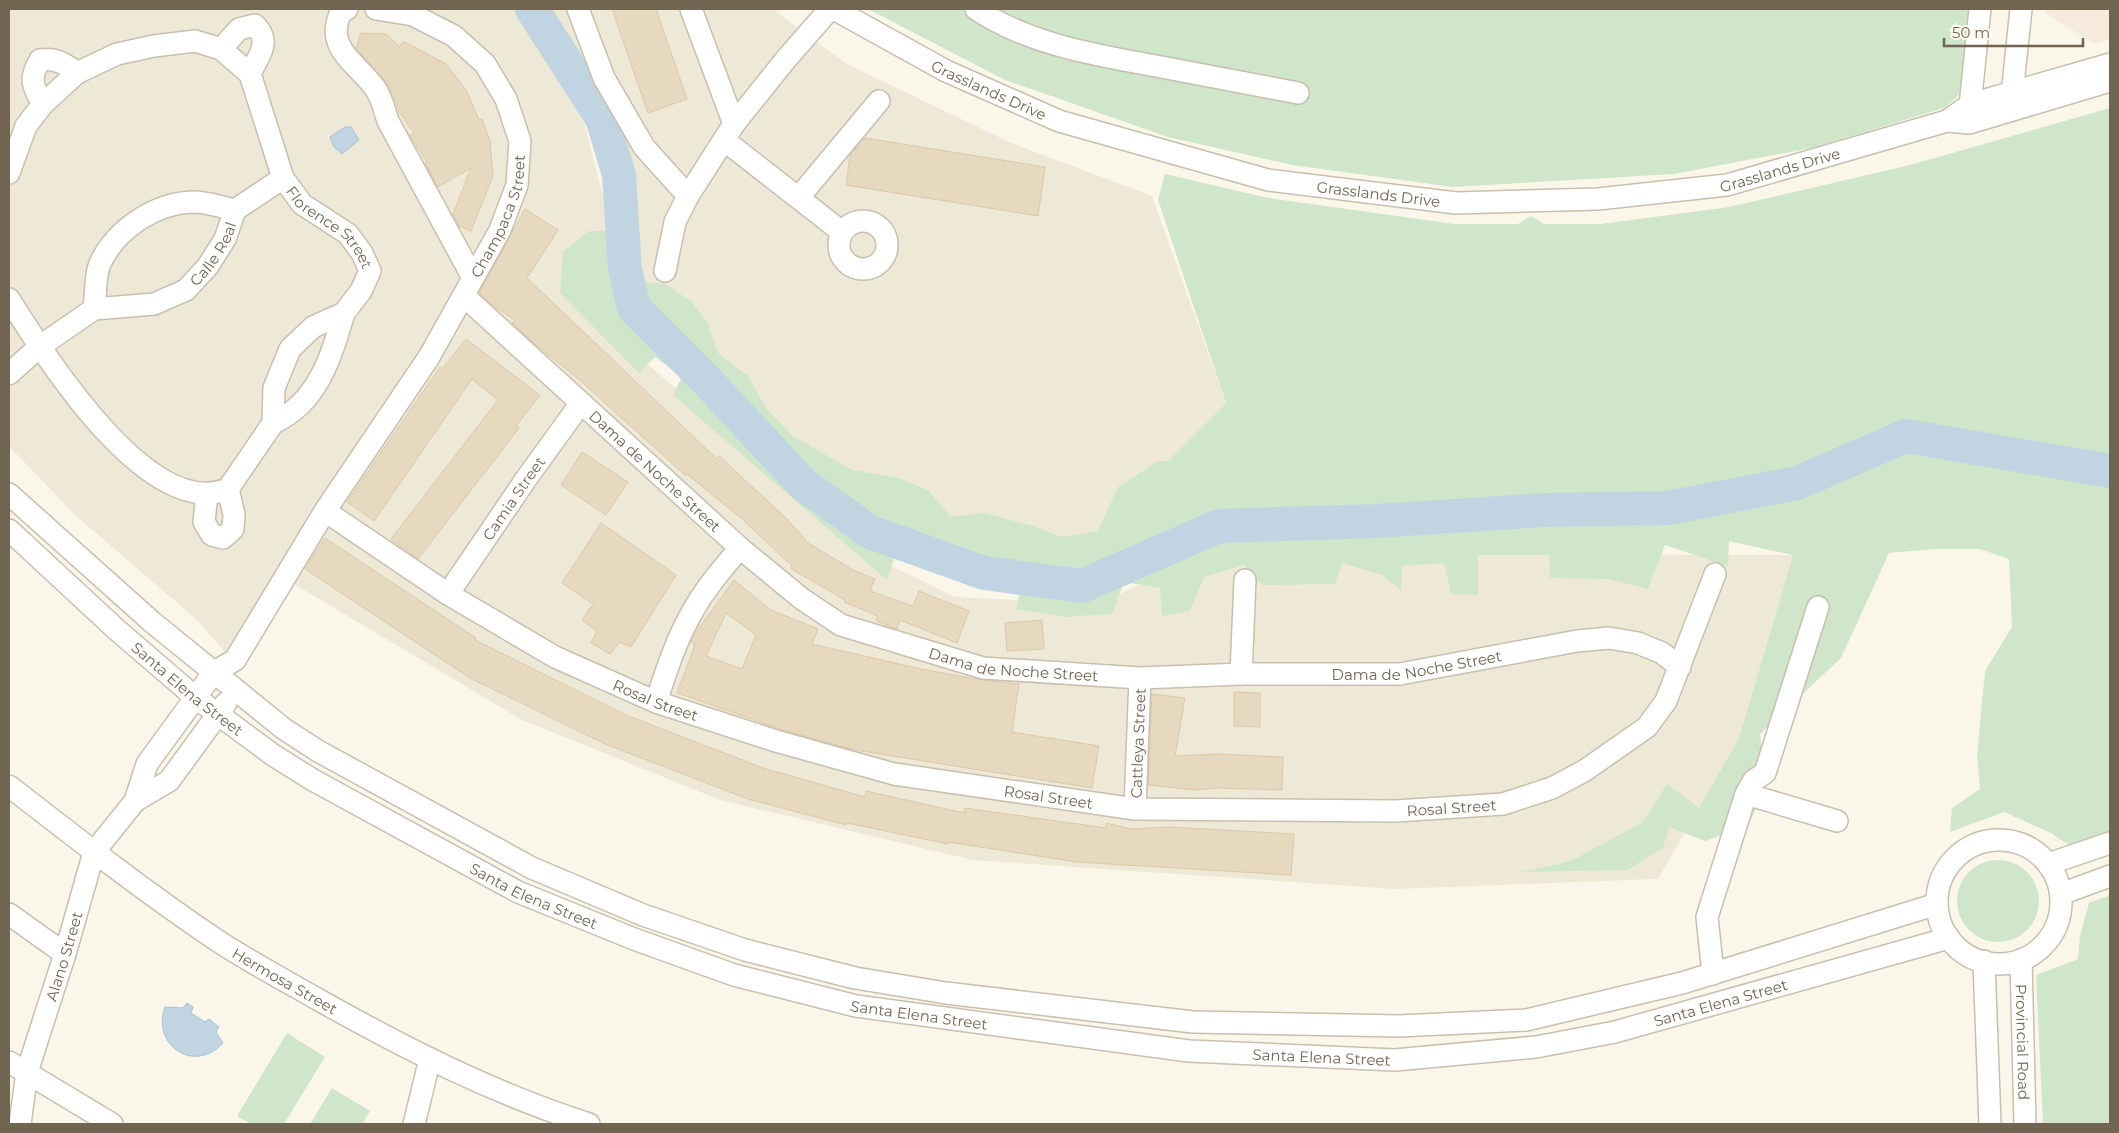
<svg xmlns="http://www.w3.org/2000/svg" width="2119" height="1133" font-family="Montserrat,sans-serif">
<rect width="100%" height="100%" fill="#faf7ea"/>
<path fill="#eee9d6" d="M 9,9 L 515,9 L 577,94 L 612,231 L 568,265 L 627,346 L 861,551 L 955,597 L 1097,604 L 1212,553 L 1793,555 L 1739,738 L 1658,879 L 1395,889 L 973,860 L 720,800 L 522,720 L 294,584 L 232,660 L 198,621 L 75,515 L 9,446 Z
M 544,9 L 772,9 L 847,64 L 1009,142 L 1152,196 L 1226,403 L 1124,506 L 1087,576 L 858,514 L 637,297 L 630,182 L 610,108 L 574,47 Z"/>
<path fill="#f6eadc" d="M 2047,9 L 2110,9 L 2110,39 L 2094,44 L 2046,13 Z"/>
<path fill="#cfe6ca" d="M 868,9 L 1968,9 L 1965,83 L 1956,98 L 1944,108 L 1816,147 L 1674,174 L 1453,187 L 1292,165 L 1168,137 L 1005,80 Z
M 2110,108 L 2110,455 L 2095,453 L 2110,457 L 2110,835 L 2073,848 L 2051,833 L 2004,812 L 1950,832 L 1952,808 L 1980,789 L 1977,756 L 1985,671 L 2012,627 L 2009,559 L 1980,549 L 1935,549 L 1889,553 L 1841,658 L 1760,734 L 1766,786 L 1748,826 L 1705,841 L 1669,827 L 1663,848 L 1627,870 L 1522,872 L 1571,861 L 1643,822 L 1667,784 L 1699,808 L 1739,738 L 1793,555 L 1729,541 L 1728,566 L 1665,545 L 1648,589 L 1609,579 L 1550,578 L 1549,555 L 1478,555 L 1478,595 L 1451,594 L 1444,563 L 1402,566 L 1401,590 L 1382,575 L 1342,563 L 1335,584 L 1262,585 L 1244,565 L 1204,577 L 1190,611 L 1162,616 L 1160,588 L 1124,582 L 1112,614 L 1065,617 L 1016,609 L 1020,592 L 979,584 L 895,556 L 887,580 L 673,395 L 682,377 L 655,357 L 639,373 L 560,293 L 563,252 L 589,231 L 612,231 L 643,282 L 666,284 L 692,302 L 708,324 L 718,353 L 748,376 L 766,408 L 793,436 L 852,470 L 899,478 L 928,490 L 951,517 L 983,513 L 1030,525 L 1062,537 L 1098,531 L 1118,487 L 1158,461 L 1168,461 L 1226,403 L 1158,200 L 1165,174 L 1268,198 L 1454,224 L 1518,224 L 1531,216 L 1544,224 L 1601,224 L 1729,207 L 1910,165 Z
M1957 901a41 41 0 1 1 82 0a41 41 0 1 1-82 0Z
M 2110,895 L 2110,1124 L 2043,1124 L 2036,975 L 2078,959 L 2080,936 L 2089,903 Z
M 287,1033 L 325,1057 L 284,1124 L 251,1124 L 237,1116 Z
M 332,1088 L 370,1111 L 362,1124 L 310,1124 Z"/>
<path fill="#c0d5e1" stroke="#a8c2d2" d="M 345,127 L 351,127 L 359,140 L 342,154 L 334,147 L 330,137 Z
M 187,1003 L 193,1007 L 191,1013 L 205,1022 L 209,1019 L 219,1027 L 216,1032 L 223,1043 C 195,1074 151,1046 165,1007 L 183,1008 Z"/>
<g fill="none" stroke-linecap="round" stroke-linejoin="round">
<path stroke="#c0d5e1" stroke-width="34" d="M 532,9 L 602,118 L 619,175 L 625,269 L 634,308 L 704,378 L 803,484 L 870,532 L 984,573 L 1082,586 L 1219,526 L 1376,521 L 1545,510 L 1668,508 L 1797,483 L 1906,436 L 2110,471"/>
</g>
<path fill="#e7d8c0" stroke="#dcc8a7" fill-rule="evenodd" d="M 612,9 L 656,9 L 687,99 L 648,113 Z
M 361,33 L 386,34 L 400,47 L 403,41 L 446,64 L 466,90 L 479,120 L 482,119 L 490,141 L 493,176 L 471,231 L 459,226 L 453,214 L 471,168 L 438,187 L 425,163 L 427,162 L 410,135 L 414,133 L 398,110 L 399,109 L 388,85 L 356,48 Z
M 865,138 L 1045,167 L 1038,216 L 846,185 L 850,155 Z
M 525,209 L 558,230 L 527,278 L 717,459 L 719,456 L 786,518 L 808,543 L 853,570 L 875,579 L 870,591 L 913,606 L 919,591 L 969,611 L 957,643 L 900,620 L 897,629 L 876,621 L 878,616 L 844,602 L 845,600 L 790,568 L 792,566 L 742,519 L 687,474 L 686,476 L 574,375 L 536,345 L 512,323 L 515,320 L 494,306 L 479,293 Z
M 466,339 L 540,395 L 516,426 L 519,428 L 418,559 L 391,539 L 498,400 L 472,379 L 374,521 L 347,502 L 440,367 L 442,369 Z
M 582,452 L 628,482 L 606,515 L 561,485 Z
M 601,523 L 676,575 L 631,647 L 620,642 L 610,654 L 591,643 L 597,631 L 582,620 L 593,604 L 562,583 Z
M 325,538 L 476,638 L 475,640 L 626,715 L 763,768 L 865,797 L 866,791 L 964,813 L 965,808 L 1106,828 L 1106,823 L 1131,829 L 1169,827 L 1294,834 L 1291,875 L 1077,862 L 948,842 L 948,844 L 847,823 L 846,825 L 748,799 L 605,744 L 470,678 L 305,569 Z
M 734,580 L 771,610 L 818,629 L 812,644 L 921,669 L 982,680 L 1019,684 L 1012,732 L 1099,746 L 1092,788 L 855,750 L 780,729 L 677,693 L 695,645 L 691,642 L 696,632 ZM 726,613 L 756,635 L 742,669 L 706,656 Z
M 1042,620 L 1044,649 L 1007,651 L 1005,623 Z
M 1234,692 L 1260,693 L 1260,727 L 1234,726 Z
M 1152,694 L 1185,698 L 1175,756 L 1218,754 L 1283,757 L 1282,790 L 1217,788 L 1195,790 L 1148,785 Z"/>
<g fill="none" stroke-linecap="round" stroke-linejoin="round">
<g stroke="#c8bfae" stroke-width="24">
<g id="minor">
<path d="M 347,9 L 341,12 C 324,48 356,62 375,88 C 382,98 384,109 388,121 L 473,278"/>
<path d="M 578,9 L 604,78 L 644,147 L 688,196"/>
<path d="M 691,9 L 734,124"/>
<path id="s1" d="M 834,9 L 946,71 L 1059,121 L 1268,180 L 1456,203 L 1598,199 L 1727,185 L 1947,121 L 1971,104 L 2110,64"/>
<path d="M 976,9 C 1028,44 1095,55 1156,66 C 1203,75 1251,84 1298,93"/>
<path d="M 221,49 L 239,29 L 255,25 C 272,43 259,54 250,74"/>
<path d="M 43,104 C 32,86 29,78 40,60 C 56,58 64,63 77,73"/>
<path d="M 2011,104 L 2021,9"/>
<path d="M 1969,116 L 1980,9"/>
<path d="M 1947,121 L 1969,123 L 2110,81"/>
<path d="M 724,140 L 842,232"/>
<path id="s2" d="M 9,173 L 26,126 L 43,104 L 77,73 L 117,54 L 154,46 L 195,41 L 221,49 L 250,74 L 283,178 L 302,204 L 348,234 L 362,253 L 370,271 L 361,291 L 344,313 L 313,327 L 290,349 L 274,388 L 273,423 L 228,489 C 148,521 44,355 9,299"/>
<path d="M 799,197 L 879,101"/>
<path d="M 235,210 L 283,178"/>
<circle cx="863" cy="245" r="24"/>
<path d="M 665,271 L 675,222 L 688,196 L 734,124 L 787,58 L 830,9"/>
<path id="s3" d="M 464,296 L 740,548 L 802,599 L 841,625 L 983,668 L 1140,678 L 1241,674 L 1400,674 L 1577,641 L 1609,638 L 1638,643 L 1662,653 L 1680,667"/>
<path id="s4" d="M 9,374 L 39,347 L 94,309 L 154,304 L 186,290 L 208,266 L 225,239 L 235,210 C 222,207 207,202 193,202 C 155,203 114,230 99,266 C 95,278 96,296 94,309"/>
<path d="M 273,423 C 318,403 331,357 344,313"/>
<path d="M 9,494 L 152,622 L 284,729 L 318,751 L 532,868 L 643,915 L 745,950 L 855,978 L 946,993 L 1193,1022 L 1399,1026 L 1526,1020 L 1682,983 L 1937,904"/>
<path d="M 207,494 L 204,522 L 212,535 L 223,538 L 233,529 L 234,514 L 228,489"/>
<path id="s5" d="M 325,511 L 448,594 L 555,657 L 656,702 L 776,741 L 894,774 L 1135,809 L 1396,811 L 1503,804 L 1552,788 L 1584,771 L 1647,727 L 1666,701 L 1715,574"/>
<path id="s6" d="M 9,530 L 117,630 L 196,698 L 273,755 L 313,780 L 518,892 L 634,939 L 734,975 L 856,1006 L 1189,1051 L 1395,1060 L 1536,1047 L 1615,1032 L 1949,938"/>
<path id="s7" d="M 448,594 L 526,479 L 581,403"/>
<path d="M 1241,674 L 1245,580"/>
<path d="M 656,702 C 666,672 675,643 690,616 C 703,591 722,569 740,548"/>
<path id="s8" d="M 9,786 C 76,838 144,891 215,939 C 248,961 284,980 319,1000 C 406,1049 495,1094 589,1124"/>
<path d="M 1746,794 L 1837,821"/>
<path id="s9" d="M 135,801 L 147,764 L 214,672 L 235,660 L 325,511 L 429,357 L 500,230 L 517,185 L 520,141 L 506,99 L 485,64 L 454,36 L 413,15 L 376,9"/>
<path id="s10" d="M 1135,809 L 1140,678"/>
<circle cx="1999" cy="902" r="62"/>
<path d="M 2048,864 L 2110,843"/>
<path d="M 2061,894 L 2110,876"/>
<path d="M 9,914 L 65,954"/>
<path id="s11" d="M 2021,960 L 2025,1124"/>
<path d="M 1984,961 L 1990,1124"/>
<path d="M 1713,974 L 1707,917 L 1746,794 L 1754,780 L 1765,773 L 1818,607"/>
<path d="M 9,1062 L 112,1124"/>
<path id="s12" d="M 20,1124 L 27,1072 L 65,954 L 94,852 L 135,801 L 169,781 L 226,703"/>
<path d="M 414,1124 L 430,1059"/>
</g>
</g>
<use href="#minor" stroke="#fff" stroke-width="21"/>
</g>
<g text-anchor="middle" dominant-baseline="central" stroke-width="4" stroke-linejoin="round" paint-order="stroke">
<g font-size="15" fill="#716450" stroke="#fdfbf0">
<text stroke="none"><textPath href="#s1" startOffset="175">Grasslands Drive</textPath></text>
<text stroke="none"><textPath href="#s1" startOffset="985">Grasslands Drive</textPath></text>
<text stroke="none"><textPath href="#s1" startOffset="580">Grasslands Drive</textPath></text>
<text stroke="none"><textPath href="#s9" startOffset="695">Champaca Street</textPath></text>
<text stroke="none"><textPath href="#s2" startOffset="491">Florence Street</textPath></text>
<text stroke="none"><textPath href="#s4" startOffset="248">Calle Real</textPath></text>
<text stroke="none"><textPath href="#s3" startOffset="259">Dama de Noche Street</textPath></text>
<text stroke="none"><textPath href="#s7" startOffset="116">Camia Street</textPath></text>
<text stroke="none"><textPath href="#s3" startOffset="679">Dama de Noche Street</textPath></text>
<text stroke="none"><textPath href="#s3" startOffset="1084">Dama de Noche Street</textPath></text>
<text stroke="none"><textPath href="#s6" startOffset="239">Santa Elena Street</textPath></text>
<text stroke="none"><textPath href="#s5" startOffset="382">Rosal Street</textPath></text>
<text stroke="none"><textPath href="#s10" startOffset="66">Cattleya Street</textPath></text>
<text stroke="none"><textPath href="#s5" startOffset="788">Rosal Street</textPath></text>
<text stroke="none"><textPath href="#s5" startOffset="1192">Rosal Street</textPath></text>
<text stroke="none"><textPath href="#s6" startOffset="644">Santa Elena Street</textPath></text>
<text stroke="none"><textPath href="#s12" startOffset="174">Alano Street</textPath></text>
<text stroke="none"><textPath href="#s8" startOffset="338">Hermosa Street</textPath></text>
<text stroke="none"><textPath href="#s6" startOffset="1859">Santa Elena Street</textPath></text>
<text stroke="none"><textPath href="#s6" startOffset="1049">Santa Elena Street</textPath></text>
<text stroke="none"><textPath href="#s11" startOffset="82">Provincial Road</textPath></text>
<text stroke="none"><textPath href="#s6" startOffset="1454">Santa Elena Street</textPath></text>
</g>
</g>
<rect width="2119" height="1133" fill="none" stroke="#716450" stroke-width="20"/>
<path d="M1944 38v8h139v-8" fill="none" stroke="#716450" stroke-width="2.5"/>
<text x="1952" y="38" font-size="15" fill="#716450" stroke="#fdfbf0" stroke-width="4" paint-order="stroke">50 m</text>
</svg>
